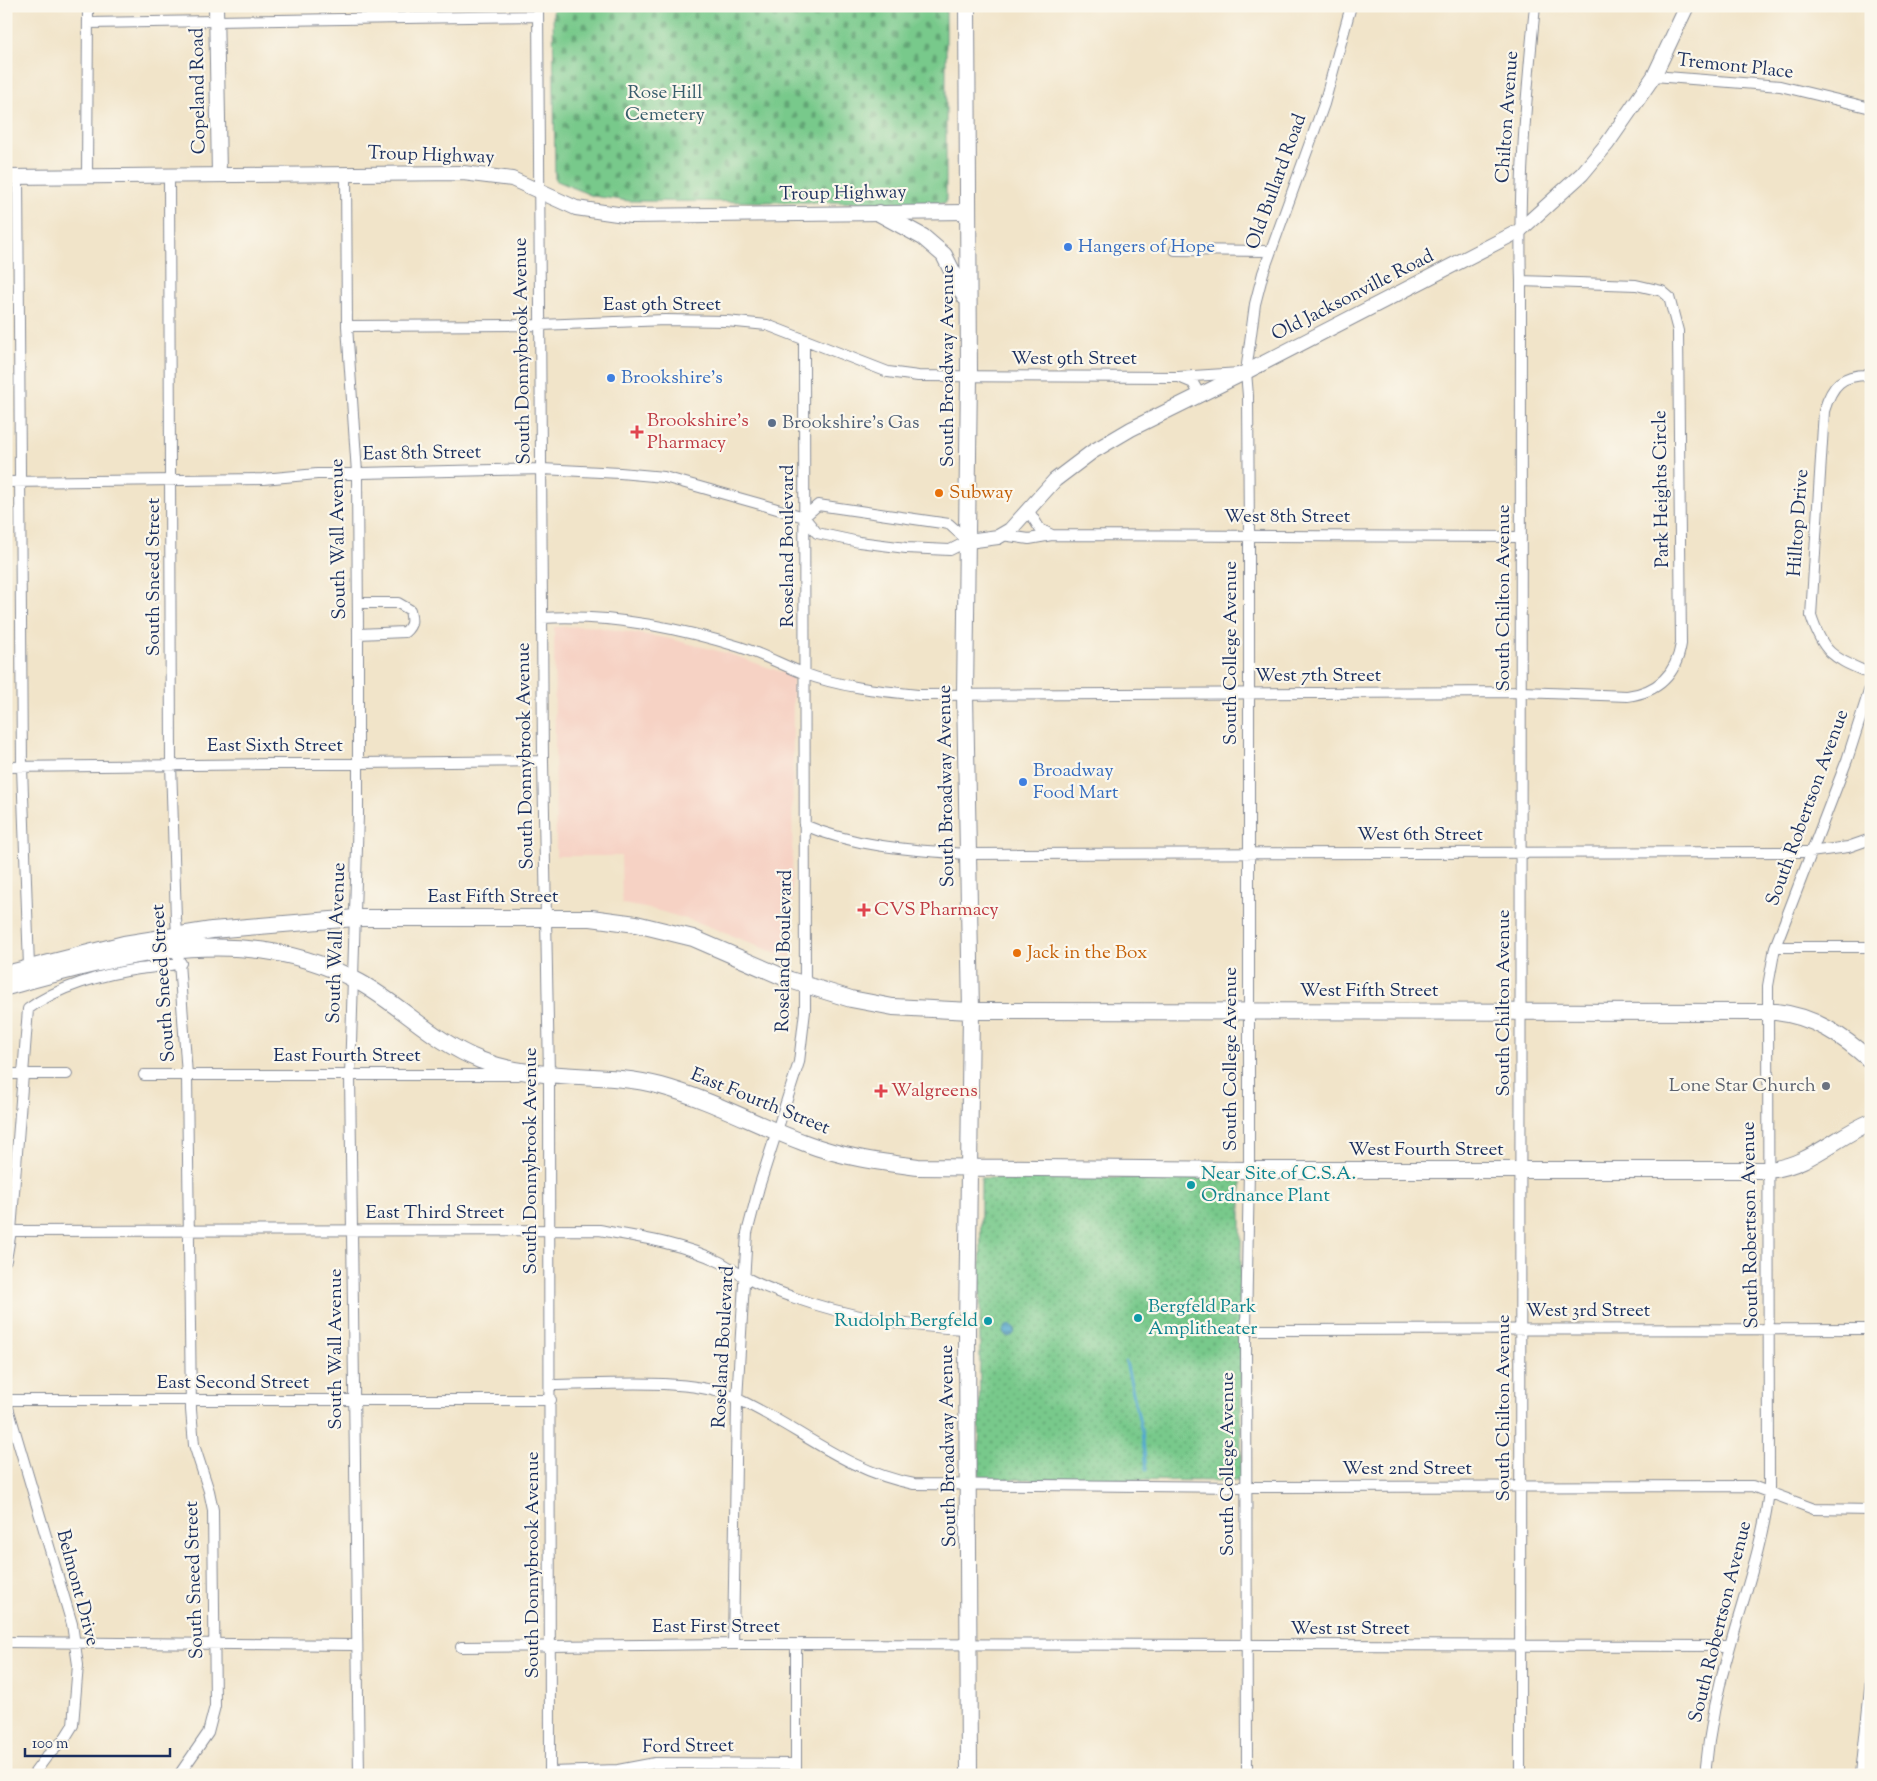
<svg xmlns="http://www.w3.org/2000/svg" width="1877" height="1781" font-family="'Sorts Mill Goudy',serif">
<defs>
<pattern id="cemetery-stones" width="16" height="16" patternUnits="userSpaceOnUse" patternTransform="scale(1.25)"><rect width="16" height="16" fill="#78c98b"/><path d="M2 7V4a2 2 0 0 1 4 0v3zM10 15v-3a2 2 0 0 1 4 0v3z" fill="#62a475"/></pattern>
<pattern id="park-dots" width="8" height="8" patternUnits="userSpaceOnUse" patternTransform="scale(1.25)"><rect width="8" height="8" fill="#78c98b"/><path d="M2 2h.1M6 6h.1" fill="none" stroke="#62a475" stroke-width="1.8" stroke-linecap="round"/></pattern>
<pattern id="water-rules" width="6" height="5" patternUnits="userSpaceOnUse" patternTransform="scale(1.25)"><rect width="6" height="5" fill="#53a9cf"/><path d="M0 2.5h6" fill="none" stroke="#448aab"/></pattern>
</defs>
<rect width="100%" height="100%" fill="#fbf7ec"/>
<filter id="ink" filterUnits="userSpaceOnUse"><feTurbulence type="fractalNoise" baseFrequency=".02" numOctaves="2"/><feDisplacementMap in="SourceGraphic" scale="10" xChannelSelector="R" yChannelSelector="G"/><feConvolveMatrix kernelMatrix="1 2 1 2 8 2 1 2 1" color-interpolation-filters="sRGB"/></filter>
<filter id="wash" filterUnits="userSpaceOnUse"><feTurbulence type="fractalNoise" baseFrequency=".0096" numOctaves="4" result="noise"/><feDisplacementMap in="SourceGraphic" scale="20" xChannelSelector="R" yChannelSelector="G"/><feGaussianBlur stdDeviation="1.12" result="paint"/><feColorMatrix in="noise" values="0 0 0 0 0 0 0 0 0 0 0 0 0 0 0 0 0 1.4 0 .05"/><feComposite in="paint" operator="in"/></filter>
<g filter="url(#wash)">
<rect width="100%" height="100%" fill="#f1e4c9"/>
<path fill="#f6d2c4" d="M 590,626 L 666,638 L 730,654 L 784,673 L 793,679 L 792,957 L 782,956 L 703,924 L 656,910 L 622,904 L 621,856 L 556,856 L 554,627 Z"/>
<path fill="url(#cemetery-stones)" stroke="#4a7c74" d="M 553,6 L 946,6 L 946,203 L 629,201 L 593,196 L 555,180 Z"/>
<path fill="url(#park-dots)" stroke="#4a7c74" d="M 981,1178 L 1241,1178 L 1241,1481 L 979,1479 Z"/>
<path fill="url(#water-rules)" stroke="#376c96" d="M1003.5 1331a5.5 5.5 0 1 1 11 0a5.5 5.5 0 1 1-11 0Z"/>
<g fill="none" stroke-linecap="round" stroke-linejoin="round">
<path stroke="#53a9cf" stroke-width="3" d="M 1126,1362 L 1142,1432 L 1146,1470"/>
</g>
</g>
<g filter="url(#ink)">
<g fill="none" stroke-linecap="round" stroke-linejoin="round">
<g stroke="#868a94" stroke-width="12">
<path id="street" d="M 538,6 L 543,761 L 549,1074 L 550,1775
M 88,23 L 538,16
M 1654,76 L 1780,86 L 1871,108
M 346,173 L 347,326 L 357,473 L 358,634 L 358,814 L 350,1076 L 359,1775
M 87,176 L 88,6
M 169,176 L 171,764 L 176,919 L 187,1075 L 191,1410 L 194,1445 L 209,1491 L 213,1510 L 215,1706 L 208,1733 L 179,1775
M 18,177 L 22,767 L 29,967
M 1175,250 L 1269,251
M 347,326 L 540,325 L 665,320 L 726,321 L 767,325 L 888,372 L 918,376 L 1178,377 L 1240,373
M 1871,375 C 1841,374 1832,385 1824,411 L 1811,616 C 1824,656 1835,658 1871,674
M 1181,378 L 1193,383 L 1200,395
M 6,482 L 263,479 L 317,474 L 542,469 L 620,473 L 664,477 L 760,504 L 804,517 L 817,533 L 859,542 L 906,548 L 950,550 L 968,541 L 949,524 L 818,505 L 804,517
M 1028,510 L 1040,529 L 1052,535
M 1002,535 L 1029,539 L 1052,535 L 1521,537
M 358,603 L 398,603 L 410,610 C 412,620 413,625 405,632 L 358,634
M 542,618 C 609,614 676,627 740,647 C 762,654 782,665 803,673 C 840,687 880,691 919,695 L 1522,692 L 1627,696 C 1658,692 1676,675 1681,644 L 1678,331 L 1669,297 L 1662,291 L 1636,285 L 1521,281
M 6,767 L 543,761
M 804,825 C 856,847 911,850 967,854 L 1810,852 L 1848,847 L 1871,839
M 1775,947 L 1871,947
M 6,1074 L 67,1074
M 144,1075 L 518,1075
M 6,1231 L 599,1230 C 639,1237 684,1244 720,1262 C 728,1266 735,1272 743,1276 C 758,1285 776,1291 792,1297 C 849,1317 907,1327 967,1329
M 6,1260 L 11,1231 L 28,1009 C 57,987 103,974 139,969 C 154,967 167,966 181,963
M 1246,1330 L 1871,1329
M 550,1385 C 600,1385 686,1377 731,1396 C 796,1424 841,1470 914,1484 L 1246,1487 L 1752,1486 L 1814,1509 L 1871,1510
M 6,1400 L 551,1400
M 6,1401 L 72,1624 L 78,1665 L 73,1725 L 63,1741 L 47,1756 L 33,1775
M 6,1642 L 356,1645
M 733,1644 L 737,1400 L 747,1233 L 759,1187 L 799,1062 L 805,1011 L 804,340
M 796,1645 L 796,1775
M 461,1647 L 733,1644 L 1730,1646
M 550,1772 L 618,1770 L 655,1763 L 796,1764
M 1247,1775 L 1246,1330 L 1249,1170 L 1249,534 L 1248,396 L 1246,372 L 1255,304 L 1263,273 L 1324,104 L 1351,6
M 1520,1775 L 1521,281 C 1518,189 1526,98 1535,6
M 1705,1775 C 1709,1730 1718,1686 1731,1643 C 1745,1593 1763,1543 1769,1491 L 1768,986 L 1775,947 L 1847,760 L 1871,685
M 1861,1775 L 1871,1679"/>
</g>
<g stroke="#868a94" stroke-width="16">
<path id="secondary" d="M 216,6 L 219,175
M 6,177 L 463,173 L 512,179 L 576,208 L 631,216 L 967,212
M 968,541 L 998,537 L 1010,530 L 1055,480 L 1092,452 L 1131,429 L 1246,372 L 1519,231 L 1582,174 L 1607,144 L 1654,76 L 1687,6"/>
</g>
<g stroke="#868a94" stroke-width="18">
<path id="primary" d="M 967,6 L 969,376 L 965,695 L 971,1011 L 967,1329 L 969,1775
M 879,213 L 923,237 L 944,255 L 965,297
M 6,974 L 124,944 L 212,930 L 355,918 L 591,918 L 636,924 L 693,938 L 790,980 L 851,999 L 893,1007 L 971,1011 L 1776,1012 C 1814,1016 1843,1036 1871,1061
M 6,987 C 124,955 244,919 359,982 C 401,1005 434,1042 480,1060 C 538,1083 602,1070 661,1086 C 712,1100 756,1125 805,1143 C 841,1157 879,1162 918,1167 L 1249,1170 L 1767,1170 C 1808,1167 1835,1137 1871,1122"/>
</g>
<use href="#street" stroke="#fff" stroke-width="10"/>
<use href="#secondary" stroke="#fff" stroke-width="14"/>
<use href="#primary" stroke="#fff" stroke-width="16"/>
</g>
</g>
<g fill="#3f7fe0" stroke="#fbf7ec" stroke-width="2">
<circle cx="1068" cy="247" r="5"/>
<circle cx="611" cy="378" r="5"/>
<circle cx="1023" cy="782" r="5"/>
</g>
<circle fill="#5c6f8a" stroke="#fbf7ec" stroke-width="2" cx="772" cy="423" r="5"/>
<g fill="#e0444e" stroke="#fbf7ec" stroke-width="2">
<path d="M634.5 424.5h5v5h5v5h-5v5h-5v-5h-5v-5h5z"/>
<path d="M861.5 902.5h5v5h5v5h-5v5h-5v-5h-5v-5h5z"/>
<path d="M878.5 1083.5h5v5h5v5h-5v5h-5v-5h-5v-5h5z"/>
</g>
<g fill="#e8710a" stroke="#fbf7ec" stroke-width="2">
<circle cx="939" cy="493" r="5"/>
<circle cx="1017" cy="953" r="5"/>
</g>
<circle fill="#6b7280" stroke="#fbf7ec" stroke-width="2" cx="1826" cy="1086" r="5"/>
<g fill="#0f9aa8" stroke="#fbf7ec" stroke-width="2">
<circle cx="1191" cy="1185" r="5"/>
<circle cx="1138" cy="1318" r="5"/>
<circle cx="988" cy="1321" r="5"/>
</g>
<g text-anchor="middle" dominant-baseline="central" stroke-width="4.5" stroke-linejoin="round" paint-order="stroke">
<g font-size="19" fill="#1b2f5e" stroke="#fbf7ec">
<text transform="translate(1735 67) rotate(6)">Tremont Place</text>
<text transform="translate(199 91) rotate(-91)">Copeland Road</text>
<text transform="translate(1508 117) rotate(-86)">Chilton Avenue</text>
<text transform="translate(431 156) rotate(2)">Troup Highway</text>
<text transform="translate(1277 182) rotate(-70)">Old Bullard Road</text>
<text transform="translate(843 194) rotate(-1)">Troup Highway</text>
<text transform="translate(1353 296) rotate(-27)">Old Jacksonville Road</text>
<text x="662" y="305">East 9th Street</text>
<text transform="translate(523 351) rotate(-91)">South Donnybrook Avenue</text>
<text x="1074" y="359">West 9th Street</text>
<text transform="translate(948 366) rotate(-90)">South Broadway Avenue</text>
<text transform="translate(422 454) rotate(-1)">East 8th Street</text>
<text transform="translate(1662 489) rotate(-91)">Park Heights Circle</text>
<text x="1287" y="517">West 8th Street</text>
<text transform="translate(1799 523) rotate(-86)">Hilltop Drive</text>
<text transform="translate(339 539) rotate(-91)">South Wall Avenue</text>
<text transform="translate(788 546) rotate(-90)">Roseland Boulevard</text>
<text transform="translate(154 577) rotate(-90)">South Sneed Street</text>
<text transform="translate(1504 598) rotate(-90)">South Chilton Avenue</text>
<text transform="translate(1231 653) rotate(-90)">South College Avenue</text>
<text x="1318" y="676">West 7th Street</text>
<text x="275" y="746">East Sixth Street</text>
<text transform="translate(526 756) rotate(-91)">South Donnybrook Avenue</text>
<text transform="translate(947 786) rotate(-91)">South Broadway Avenue</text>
<text transform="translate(1808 808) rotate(-70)">South Robertson Avenue</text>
<text x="1420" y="835">West 6th Street</text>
<text x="493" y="897">East Fifth Street</text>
<text transform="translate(337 943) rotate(-88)">South Wall Avenue</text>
<text transform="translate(785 951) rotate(-89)">Roseland Boulevard</text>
<text transform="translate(164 983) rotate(-94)">South Sneed Street</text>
<text x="1369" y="991">West Fifth Street</text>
<text transform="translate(1504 1003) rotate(-90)">South Chilton Avenue</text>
<text x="347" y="1056">East Fourth Street</text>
<text transform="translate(1231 1059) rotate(-90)">South College Avenue</text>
<text transform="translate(760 1102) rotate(22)">East Fourth Street</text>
<text x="1426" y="1150">West Fourth Street</text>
<text transform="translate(531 1161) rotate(-90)">South Donnybrook Avenue</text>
<text x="435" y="1213">East Third Street</text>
<text transform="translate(1751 1225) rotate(-91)">South Robertson Avenue</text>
<text x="1588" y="1311">West 3rd Street</text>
<text transform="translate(724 1347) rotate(-87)">Roseland Boulevard</text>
<text transform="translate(336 1349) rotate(-90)">South Wall Avenue</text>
<text x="233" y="1383">East Second Street</text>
<text transform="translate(1504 1408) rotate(-90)">South Chilton Avenue</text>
<text transform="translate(949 1446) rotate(-91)">South Broadway Avenue</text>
<text transform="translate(1228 1464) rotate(-90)">South College Avenue</text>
<text x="1407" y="1469">West 2nd Street</text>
<text transform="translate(533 1565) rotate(-90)">South Donnybrook Avenue</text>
<text transform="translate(195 1580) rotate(-92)">South Sneed Street</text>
<text transform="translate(77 1588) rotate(75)">Belmont Drive</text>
<text transform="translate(1721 1622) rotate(-76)">South Robertson Avenue</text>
<text x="716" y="1627">East First Street</text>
<text x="1350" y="1629">West 1st Street</text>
<text transform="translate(688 1747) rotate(-1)">Ford Street</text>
</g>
<g font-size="19" fill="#375d6c" stroke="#fbf7ec">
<text x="665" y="93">Rose Hill<tspan x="665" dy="22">Cemetery</tspan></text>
</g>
<g font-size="19" fill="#366cbe" stroke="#fbf7ec" text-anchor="start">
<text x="1078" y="247">Hangers of Hope</text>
<text x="621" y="378">Brookshire's</text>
<text x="1033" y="771">Broadway<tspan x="1033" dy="22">Food Mart</tspan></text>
</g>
<g font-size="19" fill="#be3a42" stroke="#fbf7ec" text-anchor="start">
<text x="647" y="421">Brookshire's<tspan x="647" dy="22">Pharmacy</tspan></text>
<text x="874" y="910">CVS Pharmacy</text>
<text x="891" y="1091">Walgreens</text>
</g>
<g font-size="19" fill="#4e5e75" stroke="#fbf7ec" text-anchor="start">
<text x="782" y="423">Brookshire's Gas</text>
</g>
<g font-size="19" fill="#c56008" stroke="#fbf7ec" text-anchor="start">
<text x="949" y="493">Subway</text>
<text x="1027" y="953">Jack in the Box</text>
</g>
<g font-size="19" fill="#5b616d" stroke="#fbf7ec" text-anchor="end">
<text x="1816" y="1086">Lone Star Church</text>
</g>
<g font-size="19" fill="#0d838f" stroke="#fbf7ec" text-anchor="start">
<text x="1201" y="1174">Near Site of C.S.A.<tspan x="1201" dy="22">Ordnance Plant</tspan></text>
<text x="1148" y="1307">Bergfeld Park<tspan x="1148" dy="22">Amplitheater</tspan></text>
<text x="978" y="1321" text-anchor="end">Rudolph Bergfeld</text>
</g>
</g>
<rect width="1877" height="1781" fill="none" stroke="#fbf7ec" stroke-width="25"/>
<path d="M25 1748v8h145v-8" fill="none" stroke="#1b2f5e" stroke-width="2.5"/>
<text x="32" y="1748" font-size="15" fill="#1b2f5e" stroke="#fbf7ec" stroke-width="4" paint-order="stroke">100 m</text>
</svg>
